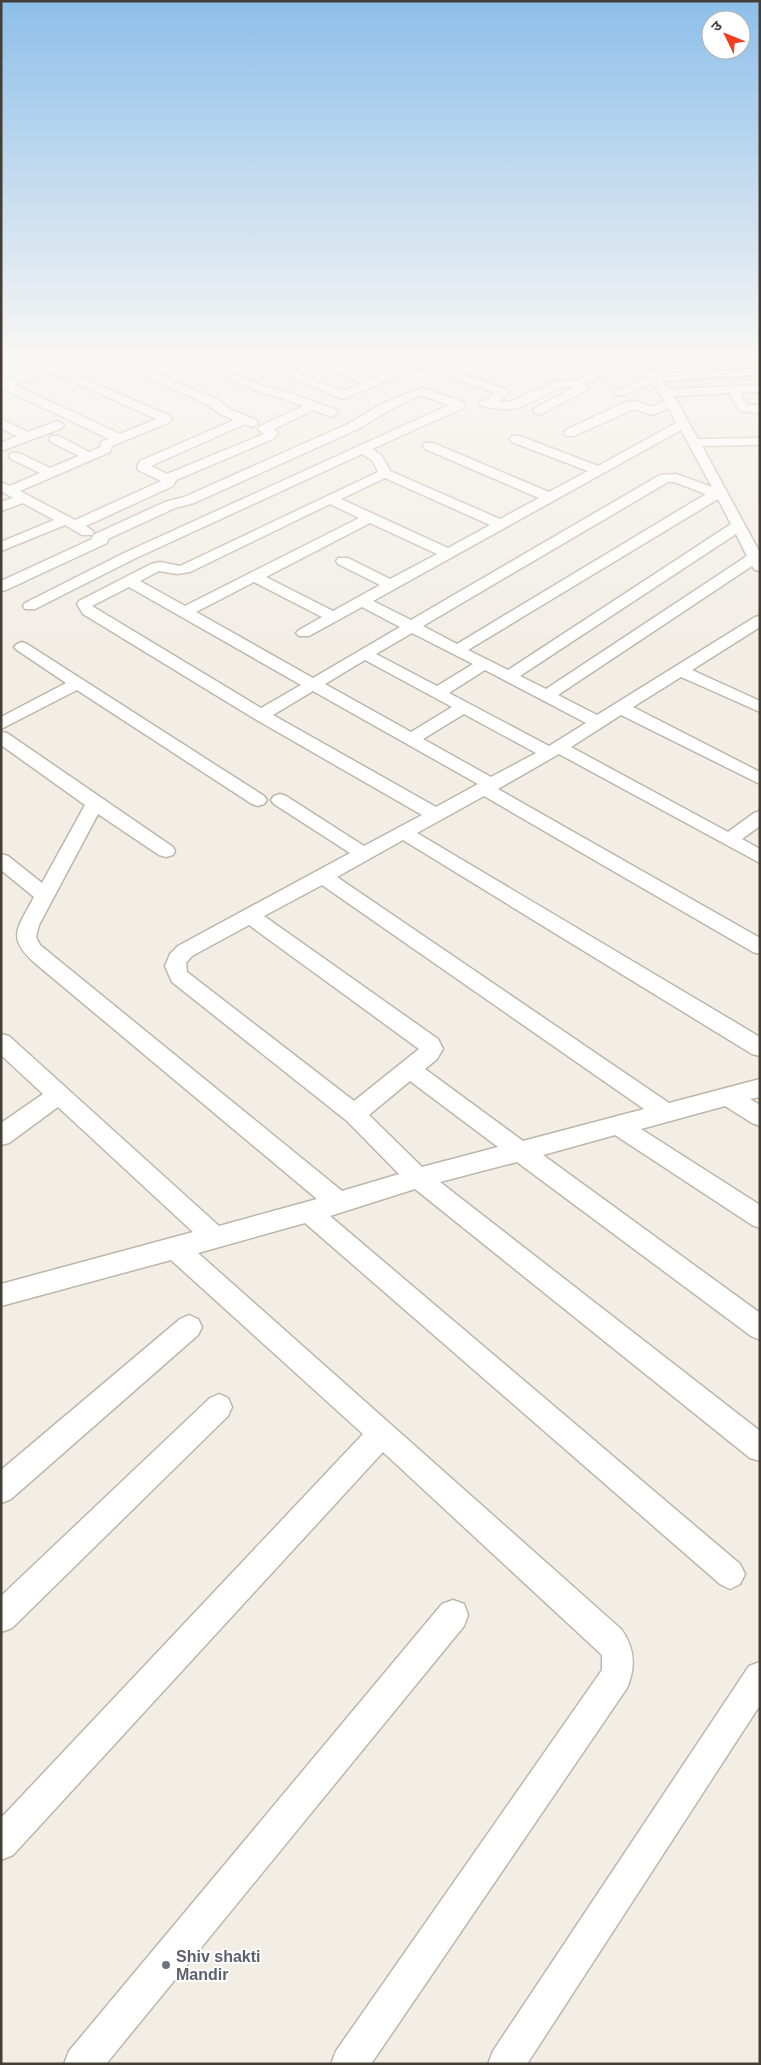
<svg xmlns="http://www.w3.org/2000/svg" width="761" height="2065" font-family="Arial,'Noto Sans Devanagari',sans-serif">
<rect width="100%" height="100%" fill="#f2eee6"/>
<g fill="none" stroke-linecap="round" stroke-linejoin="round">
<g stroke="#bdb6a9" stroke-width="3">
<path id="minor" d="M 108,359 L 123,359 L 216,399 L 230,409 L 256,420 L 258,423 L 252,427 L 245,424 L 151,466 L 167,474 L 264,434 L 258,429 L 260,426 L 303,406 L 282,398 L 256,391 L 183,359 L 198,359 L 264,386 L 290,393 L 336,410 L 338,413 L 332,417 L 313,410 L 274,429 L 278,433 L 273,439 L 176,480 L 173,486 L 86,526 L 94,532 L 92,535 L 82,535 L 65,525 L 1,551 L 1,542 L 54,520 L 23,503 L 1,511 L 1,502 L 13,498 L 1,491 L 1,482 L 10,486 L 40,473 L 11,459 L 9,456 L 11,453 L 19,453 L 50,468 L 79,456 L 51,442 L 49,439 L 51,436 L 59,436 L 89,452 L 100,447 L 102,441 L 109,439 L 4,389 L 1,389 L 1,382 L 52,365 L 170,416 L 172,419 L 170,422 L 112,446 L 110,452 L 20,491 L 75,520 L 161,481 L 138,470 L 137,467 L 140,461 L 234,420 L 222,415 L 208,405 ZM 52,372 L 156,419 L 120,434 L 15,385 Z
M 247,359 L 263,359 L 343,391 L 362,383 L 321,366 L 319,364 L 321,362 L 329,362 L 372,379 L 390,371 L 365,359 L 381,359 L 400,367 L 411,363 L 425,361 L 507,390 L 509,392 L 505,397 L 499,401 L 509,402 L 559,380 L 574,381 L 618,359 L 643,359 L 656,374 L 754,369 L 760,372 L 754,375 L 662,381 L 669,389 L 760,385 L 760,392 L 740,393 L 748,405 L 760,405 L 760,413 L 740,411 L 729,393 L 674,396 L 698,439 L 760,438 L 760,444 L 756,445 L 702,446 L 760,553 L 760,571 L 755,570 L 752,566 L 558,695 L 597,715 L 755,617 L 760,616 L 760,627 L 692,670 L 760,701 L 760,712 L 681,677 L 633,707 L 760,772 L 760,784 L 621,715 L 571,747 L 728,832 L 754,813 L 760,811 L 760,826 L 742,839 L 760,849 L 760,863 L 559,754 L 498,789 L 760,938 L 760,954 L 753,952 L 484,796 L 417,833 L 760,1037 L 760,1056 L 752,1054 L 403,840 L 337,877 L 669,1103 L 760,1079 L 760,1097 L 750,1099 L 760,1105 L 760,1126 L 752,1123 L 725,1106 L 641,1129 L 760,1205 L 760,1228 L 752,1225 L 615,1135 L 543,1155 L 760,1313 L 760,1340 L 751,1336 L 517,1162 L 440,1182 L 760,1431 L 760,1461 L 750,1458 L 415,1189 L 330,1216 L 740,1564 L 745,1574 L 740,1584 L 730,1589 L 720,1584 L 305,1223 L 198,1253 L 621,1629 C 635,1648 636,1667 627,1688 L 371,2064 L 331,2064 L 336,2051 L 602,1670 L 602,1655 L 383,1452 L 13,1855 L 1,1860 L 1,1818 L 363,1434 L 171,1260 L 1,1306 L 1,1284 L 193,1232 L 58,1107 L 9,1143 L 1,1145 L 1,1123 L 43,1094 L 1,1055 L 1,1034 L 9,1036 L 219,1226 L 317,1199 L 36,964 C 5,937 18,928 34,897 L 1,870 L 1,854 L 8,856 L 42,883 L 85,805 L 1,745 L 1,732 L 7,733 L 173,847 L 175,851 L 173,855 L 166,857 L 159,855 L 98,814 L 39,925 L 36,937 L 40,945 L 342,1191 L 399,1174 L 347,1121 L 172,982 L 165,966 L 170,954 L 178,946 L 350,853 L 274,804 L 271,800 L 274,796 L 280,794 L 286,796 L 364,846 L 422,815 L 255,719 L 83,614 L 77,604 L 79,601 L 151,564 L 160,562 L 180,566 L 378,472 L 373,461 L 362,454 L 134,559 L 35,609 L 25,609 L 23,606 L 25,603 L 124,553 L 449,405 L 423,396 L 416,397 L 388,411 L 358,429 L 194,503 L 175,508 L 108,539 L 107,543 L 6,590 L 1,591 L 1,581 L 92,539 L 93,535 L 165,502 L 184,497 L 350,423 L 380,405 L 408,393 L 423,388 L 463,402 L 465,405 L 463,408 L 372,449 L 382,456 L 390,471 L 500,519 L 539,498 L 425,449 L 423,446 L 425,443 L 433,443 L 549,492 L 588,471 L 512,442 L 510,439 L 512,436 L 520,436 L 598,466 L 676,423 L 669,408 L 653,415 L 634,409 L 574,436 L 566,436 L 564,433 L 566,430 L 623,403 L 635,401 L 652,407 L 665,401 L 652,383 L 625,395 L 617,395 L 615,393 L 617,391 L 646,377 L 632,360 L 585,385 L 589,388 L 587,390 L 539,415 L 533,411 L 535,408 L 573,388 L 564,386 C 549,393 528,406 512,409 C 506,410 487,407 481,406 L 479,403 L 495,393 L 424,367 L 417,368 L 343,399 ZM 681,430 L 712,487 L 676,474 L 660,475 L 411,620 L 373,601 ZM 385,478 L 490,525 L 448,548 L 341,499 ZM 668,482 L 674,482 L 706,494 L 457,644 L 423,626 ZM 718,499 L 731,524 L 508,670 L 468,650 ZM 330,504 L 359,518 L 185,606 L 140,581 L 159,571 L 177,574 L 190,572 ZM 370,523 L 437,554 L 390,579 L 348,558 L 338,558 L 336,561 L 338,564 L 380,585 L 333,611 L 266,577 ZM 736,534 L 747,556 L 546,689 L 520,676 ZM 254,582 L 322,617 L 299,630 L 296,633 L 299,636 L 309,636 L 362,607 L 400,627 L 313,678 L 196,612 ZM 129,587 L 301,685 L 261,708 L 92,606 ZM 412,633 L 473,664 L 437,686 L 376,654 ZM 365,660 L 452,707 L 411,732 L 325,684 ZM 485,670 L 586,723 L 549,746 L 449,693 ZM 313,691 L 478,784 L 436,807 L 273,715 ZM 464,714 L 536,753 L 491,777 L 423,739 ZM 322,885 L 644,1109 L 523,1141 L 425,1069 L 437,1059 L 443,1049 L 438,1039 L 264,916 ZM 249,925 L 419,1049 L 354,1101 L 187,972 L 186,963 L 192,956 ZM 410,1081 L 498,1147 L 422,1167 L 369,1115 Z
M 1,419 L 28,432 L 58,421 L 64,425 L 62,428 L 1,451 L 1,443 L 17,436 L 1,428 Z
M 22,642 L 27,644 L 264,796 L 267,800 L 264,804 L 258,806 L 252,804 L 77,690 L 1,729 L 1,717 L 66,683 L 17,650 L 14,647 L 17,644 Z
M 189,1315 L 198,1319 L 202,1327 L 198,1335 L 11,1499 L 1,1503 L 1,1470 L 180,1319 Z
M 219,1394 L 228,1398 L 232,1407 L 228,1416 L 12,1628 L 1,1632 L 1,1596 L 210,1398 Z
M 453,1600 L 464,1604 L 468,1615 L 464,1626 L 106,2064 L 64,2064 L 69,2051 L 442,1604 Z
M 760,1662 L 760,1705 L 527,2064 L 488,2064 L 493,2051 L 749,1666 Z"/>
</g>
<use href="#minor" fill="#fff" fill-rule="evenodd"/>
</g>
<linearGradient id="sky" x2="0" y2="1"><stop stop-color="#8dbfea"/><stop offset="0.55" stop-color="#f9f7f4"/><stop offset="1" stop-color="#f9f7f4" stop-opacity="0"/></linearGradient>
<rect width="761" height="648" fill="url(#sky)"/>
<circle fill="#6b7280" stroke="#fff" stroke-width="2" cx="166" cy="1965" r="5"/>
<g text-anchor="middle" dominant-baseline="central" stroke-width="4" stroke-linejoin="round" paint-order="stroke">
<g font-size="16" font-weight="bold" fill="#5b616d" stroke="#fff" text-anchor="start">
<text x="176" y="1956">Shiv shakti<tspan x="176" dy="18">Mandir</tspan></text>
</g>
</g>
<rect width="761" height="2065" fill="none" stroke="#443f36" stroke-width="5"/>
<g transform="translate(726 35) rotate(313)"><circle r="24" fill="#ffffff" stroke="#b4b2af"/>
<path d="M0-4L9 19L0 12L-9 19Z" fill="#ef3f20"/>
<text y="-8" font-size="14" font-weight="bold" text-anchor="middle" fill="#443f36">उ</text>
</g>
</svg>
